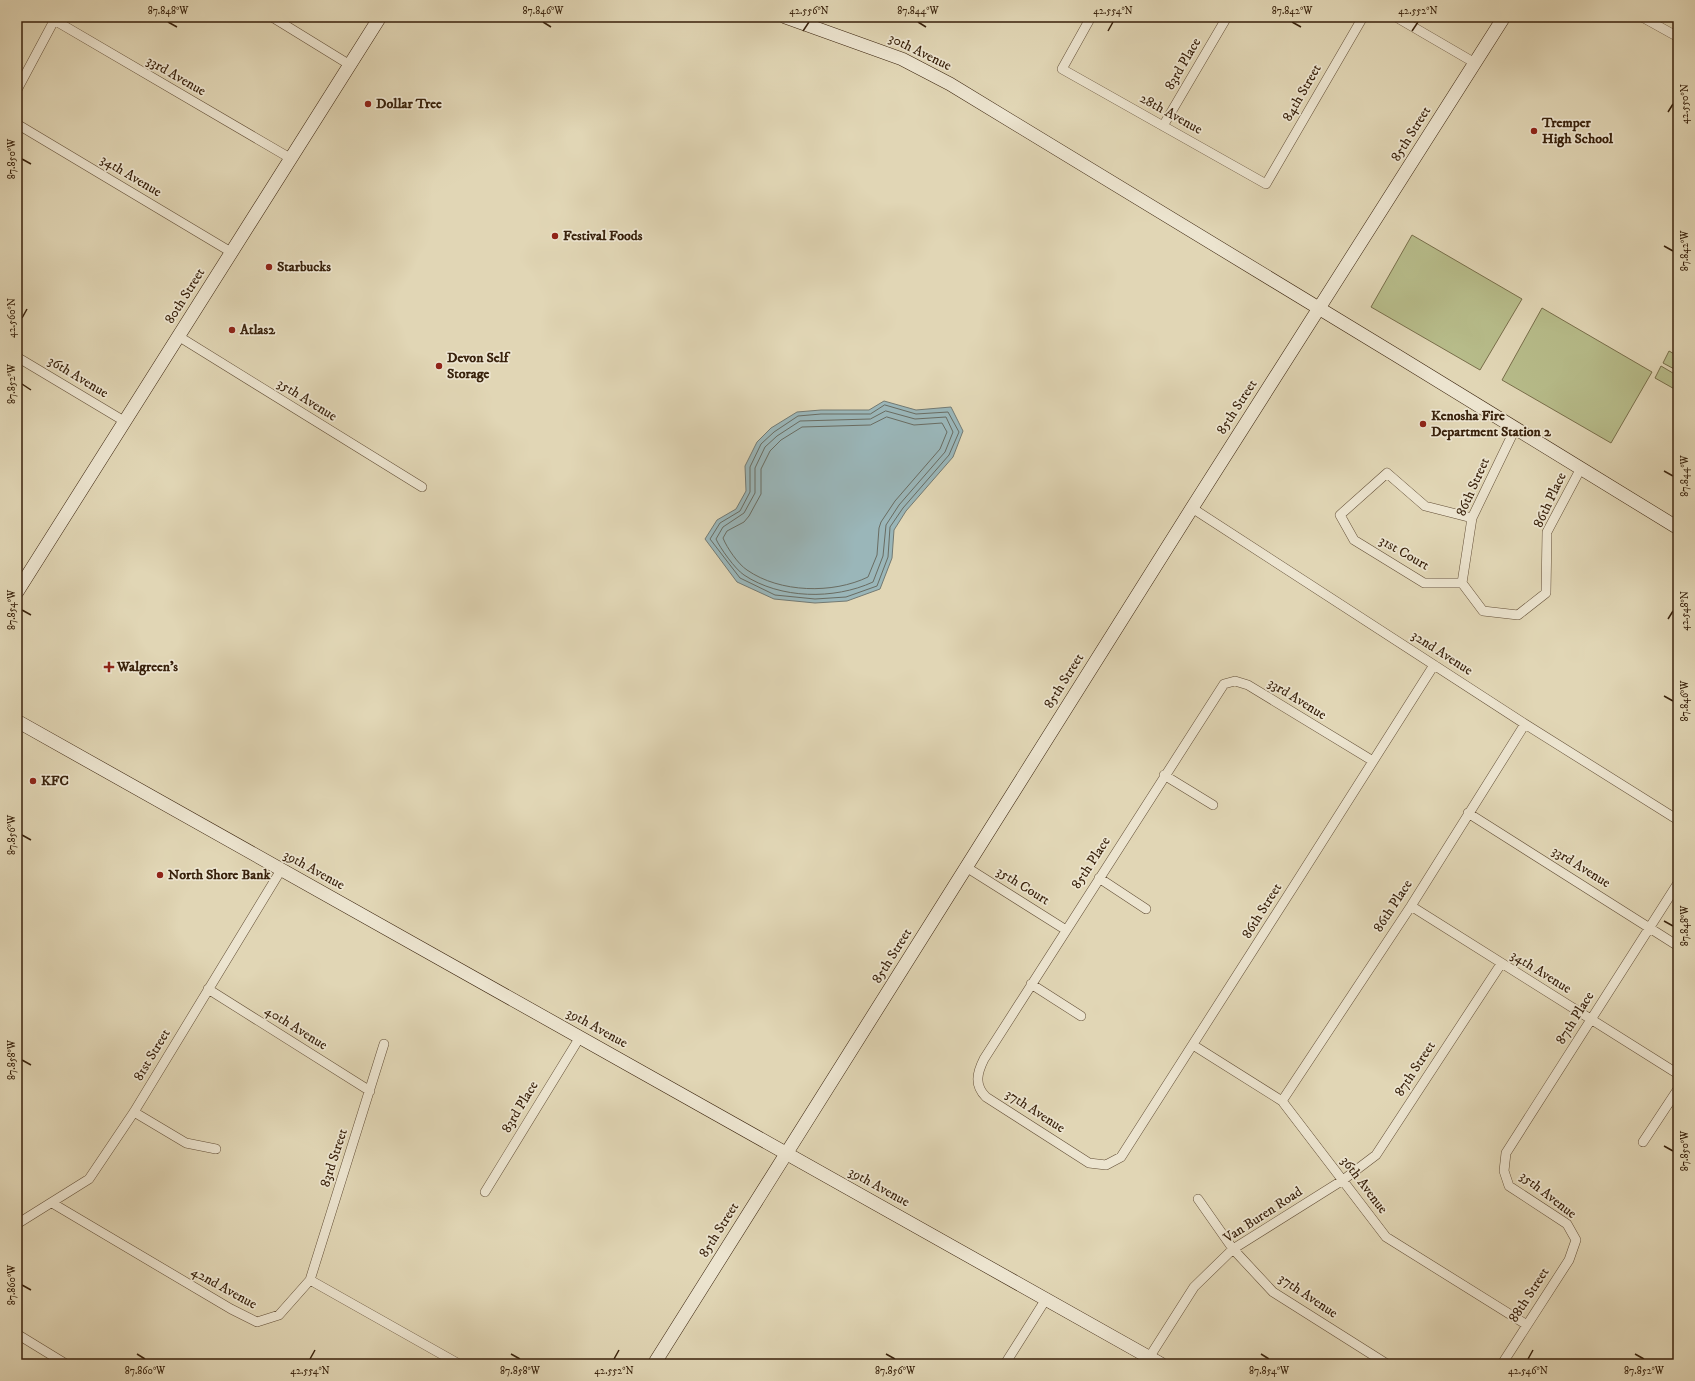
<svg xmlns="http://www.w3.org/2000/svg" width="1695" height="1381" font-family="'IM FELL DW Pica',serif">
<rect width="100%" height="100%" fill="#e1d6b5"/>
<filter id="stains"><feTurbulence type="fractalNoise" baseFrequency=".005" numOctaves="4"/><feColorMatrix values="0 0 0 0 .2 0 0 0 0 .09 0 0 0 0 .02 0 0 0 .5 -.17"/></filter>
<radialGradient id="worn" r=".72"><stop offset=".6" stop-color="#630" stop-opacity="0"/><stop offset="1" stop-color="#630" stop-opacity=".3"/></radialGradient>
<path fill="#b7bc8a" stroke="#786e4a" d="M 1412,235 L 1522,299 L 1480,370 L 1371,307 Z
M 1542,308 L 1652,372 L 1611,443 L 1502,380 Z
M 1669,351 L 1678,356 L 1678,371 L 1663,363 Z
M 1661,366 L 1678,376 L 1678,391 L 1655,378 Z"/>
<path fill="#9ab6b9" stroke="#737a73" d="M 884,401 L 916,410 L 951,407 L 963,431 L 953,457 L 906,511 L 894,530 L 892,558 L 880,589 L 847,601 L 815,603 L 774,599 L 737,582 L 705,539 L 717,520 L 736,509 L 746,491 L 745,466 L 757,442 L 771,428 L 797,412 L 821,410 L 869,410 Z"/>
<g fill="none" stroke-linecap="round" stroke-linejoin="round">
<path stroke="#696c62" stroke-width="1" d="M 885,405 L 916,414 L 948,412 L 959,432 L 949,455 L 903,508 L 890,527 L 888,557 L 877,586 L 846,597 L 815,599 L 775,595 L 740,578 L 710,539 L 720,523 L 740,511 L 750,492 L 750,467 L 761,444 L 774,432 L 798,416 L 821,414 L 870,414 Z
M 886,411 L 915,419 L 946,417 L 953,432 L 945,452 L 899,505 L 886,525 L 883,556 L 873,582 C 834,600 780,599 744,575 C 735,569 720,548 716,539 L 723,527 L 744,513 L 755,493 L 755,468 L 765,447 L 777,436 L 800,421 L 870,419 Z
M 887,417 L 914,425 L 942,423 L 947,432 L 940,449 L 895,501 L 881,522 L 879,528 L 877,555 L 868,577 C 833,594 780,593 747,570 C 738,564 727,548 723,538 L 727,531 L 744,522 L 749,516 L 761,494 L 761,469 L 770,451 L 781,440 L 802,427 L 870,425 Z"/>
<g stroke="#624e36" stroke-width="10">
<path id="street" d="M 49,17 L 290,158
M 272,17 L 350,65
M 1091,17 L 1062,69 L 1266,184 L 1363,17
M 1396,17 L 1475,63
M 1642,17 L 1678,37
M 17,90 L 56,17
M 17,124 L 231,252
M 1163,126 L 1227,17
M 178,336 L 422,487
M 17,357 L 124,421
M 1192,508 L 1525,724 L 1678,820
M 1472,518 L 1425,506 L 1387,473 L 1340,515 L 1354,540 L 1424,583 L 1462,583 L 1483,611 L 1518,615 L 1546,593 L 1547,532 L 1581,468
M 1462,583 L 1472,518 L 1515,429
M 1373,761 L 1248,685 L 1235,681 L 1224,684 L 984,1059 C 977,1073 974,1085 986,1097 L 1089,1163 L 1106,1165 L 1121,1157 C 1226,994 1330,829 1434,665
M 1164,775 L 1213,805
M 1468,813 L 1678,946
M 966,867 L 1066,930
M 1099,878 L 1146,909
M 1411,906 L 1678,1074
M 1031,984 L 1081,1016
M 208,989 L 370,1091
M 1193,1045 L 1282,1101 L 1386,1237 L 1527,1325
M 1282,1101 L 1411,906 L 1525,724
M 134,1112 L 186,1143 L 216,1149
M 1643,1142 L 1678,1089
M 485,1192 L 580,1037
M 1198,1199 L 1233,1249 L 1273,1292 L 1387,1364
M 52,1203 L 231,1309 L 257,1322 L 279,1315 L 310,1280 L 384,1044
M 17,1224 L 89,1179 L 134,1112 L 281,870
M 310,1280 L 459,1364
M 17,1334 L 66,1364
M 1005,1364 L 1046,1299
M 1145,1364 L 1194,1287 L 1233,1249 L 1343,1180 L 1376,1155 L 1501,964
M 1502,1364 L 1569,1260 L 1576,1240 L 1567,1224 L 1509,1186 L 1504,1171 L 1506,1153 L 1678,883"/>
</g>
<g stroke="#38210b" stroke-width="14">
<path id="secondary" d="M 785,17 L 902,59 L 950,84 C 1193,231 1436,379 1678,528
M 17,592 L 380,17
M 17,721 L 1161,1364
M 654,1364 L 1192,508 L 1504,17"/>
</g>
<use href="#street" stroke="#ece4cf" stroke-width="9"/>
<use href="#secondary" stroke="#ece4cf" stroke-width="13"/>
</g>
<path fill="none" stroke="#38210b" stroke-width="1.5" d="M 168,22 L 177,27M 543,22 L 551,27M 918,22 L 926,27M 1292,22 L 1301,27M 803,31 L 809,22M 1108,31 L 1113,22M 1412,31 L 1418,22M 1668,112 L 1673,104M 22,159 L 31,164M 1664,246 L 1673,251M 22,318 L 27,309M 22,384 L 31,390M 1664,471 L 1673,476M 22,610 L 31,615M 1668,619 L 1673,611M 1664,696 L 1673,701M 22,835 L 31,840M 1664,921 L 1673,926M 22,1060 L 31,1065M 1664,1146 L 1673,1151M 22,1285 L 31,1290M 137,1354 L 145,1359M 511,1354 L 520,1359M 886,1354 L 895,1359M 1261,1354 L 1269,1359M 1635,1354 L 1644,1359M 310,1359 L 315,1350M 614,1359 L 619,1350M 1528,1359 L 1533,1350"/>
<g fill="#8f2418" stroke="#ece4cf" stroke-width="1.5">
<circle cx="368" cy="104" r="4"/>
<circle cx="1534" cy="131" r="4"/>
<circle cx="555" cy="236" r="4"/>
<circle cx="269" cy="267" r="4"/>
<circle cx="232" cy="330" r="4"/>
<circle cx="439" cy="366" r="4"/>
<circle cx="1423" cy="424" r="4"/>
<path d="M107 661h4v4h4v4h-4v4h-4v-4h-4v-4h4z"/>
<circle cx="33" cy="781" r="4"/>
<circle cx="160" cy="875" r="4"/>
</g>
<g text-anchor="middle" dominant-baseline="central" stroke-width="3.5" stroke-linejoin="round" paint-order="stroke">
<g font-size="14" fill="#38210b" stroke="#ece4cf">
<text transform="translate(920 52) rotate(26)">30th Avenue</text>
<text transform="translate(1183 64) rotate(-60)">83rd Place</text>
<text transform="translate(176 76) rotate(30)">33rd Avenue</text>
<text transform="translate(1302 93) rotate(-60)">84th Street</text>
<text transform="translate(1171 114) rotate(29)">28th Avenue</text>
<text transform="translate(1411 134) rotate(-58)">85th Street</text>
<text transform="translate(131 176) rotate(31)">34th Avenue</text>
<text transform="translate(185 296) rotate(-58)">80th Street</text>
<text transform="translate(78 377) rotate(31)">36th Avenue</text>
<text transform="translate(307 400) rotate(32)">35th Avenue</text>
<text transform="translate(1237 407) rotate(-57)">85th Street</text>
<text transform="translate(1473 487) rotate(-66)">86th Street</text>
<text transform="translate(1550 500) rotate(-65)">86th Place</text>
<text transform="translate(1404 553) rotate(30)">31st Court</text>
<text transform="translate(1442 653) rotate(33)">32nd Avenue</text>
<text transform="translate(1064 681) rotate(-58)">85th Street</text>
<text transform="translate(1297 699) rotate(32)">33rd Avenue</text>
<text transform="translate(1091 863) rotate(-57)">85th Place</text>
<text transform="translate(1581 867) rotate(32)">33rd Avenue</text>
<text transform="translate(314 870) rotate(29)">39th Avenue</text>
<text transform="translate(1023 886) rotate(32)">35th Court</text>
<text transform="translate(1393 906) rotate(-57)">86th Place</text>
<text transform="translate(1262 911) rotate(-58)">86th Street</text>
<text transform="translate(892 956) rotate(-58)">85th Street</text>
<text transform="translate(1541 972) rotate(32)">34th Avenue</text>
<text transform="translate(1575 1018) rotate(-58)">87th Place</text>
<text transform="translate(296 1028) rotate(32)">40th Avenue</text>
<text transform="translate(597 1028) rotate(29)">39th Avenue</text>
<text transform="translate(152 1055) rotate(-59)">81st Street</text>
<text transform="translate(1415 1069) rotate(-57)">87th Street</text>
<text transform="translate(520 1107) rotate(-59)">83rd Place</text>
<text transform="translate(1035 1111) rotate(33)">37th Avenue</text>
<text transform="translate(334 1158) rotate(-72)">83rd Street</text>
<text transform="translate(1364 1185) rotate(53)">36th Avenue</text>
<text transform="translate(879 1187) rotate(29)">39th Avenue</text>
<text transform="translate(1548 1195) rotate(38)">35th Avenue</text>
<text transform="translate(1263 1215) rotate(-33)">Van Buren Road</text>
<text transform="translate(719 1230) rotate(-58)">85th Street</text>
<text transform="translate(224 1288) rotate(29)">42nd Avenue</text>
<text transform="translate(1529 1295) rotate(-57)">88th Street</text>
<text transform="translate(1308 1296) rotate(34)">37th Avenue</text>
</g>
<g font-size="14" font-weight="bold" fill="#38210b" stroke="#ece4cf" text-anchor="start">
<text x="376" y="104">Dollar Tree</text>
<text x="1542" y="123">Tremper<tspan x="1542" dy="16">High School</tspan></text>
<text x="563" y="236">Festival Foods</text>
<text x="277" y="267">Starbucks</text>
<text x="240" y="330">Atlas2</text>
<text x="447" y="358">Devon Self<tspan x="447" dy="16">Storage</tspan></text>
<text x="1431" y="416">Kenosha Fire<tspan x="1431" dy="16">Department Station 2</tspan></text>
<text x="117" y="667">Walgreen's</text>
<text x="41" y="781">KFC</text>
<text x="168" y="875">North Shore Bank</text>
</g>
</g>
<rect width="1695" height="1381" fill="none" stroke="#e1d6b5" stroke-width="44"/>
<rect x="22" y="22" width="1651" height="1337" fill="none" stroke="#38210b" stroke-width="1.5"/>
<g font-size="10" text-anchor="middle" fill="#38210b">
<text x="168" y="14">87.848°W</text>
<text x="543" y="14">87.846°W</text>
<text x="809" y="14">42.556°N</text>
<text x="918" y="14">87.844°W</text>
<text x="1113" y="14">42.554°N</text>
<text x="1292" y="14">87.842°W</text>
<text x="1418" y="14">42.552°N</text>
<text transform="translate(1684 104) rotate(-90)" y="4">42.550°N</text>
<text transform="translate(11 159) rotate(-90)" y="4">87.850°W</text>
<text transform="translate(1684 251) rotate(-90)" y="4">87.842°W</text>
<text transform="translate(11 318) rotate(-90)" y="4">42.560°N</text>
<text transform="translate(11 384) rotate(-90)" y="4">87.852°W</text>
<text transform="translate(1684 476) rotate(-90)" y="4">87.844°W</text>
<text transform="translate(11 610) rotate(-90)" y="4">87.854°W</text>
<text transform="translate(1684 611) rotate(-90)" y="4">42.548°N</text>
<text transform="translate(1684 701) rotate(-90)" y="4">87.846°W</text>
<text transform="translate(11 835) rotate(-90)" y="4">87.856°W</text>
<text transform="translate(1684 926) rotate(-90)" y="4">87.848°W</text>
<text transform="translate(11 1060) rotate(-90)" y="4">87.858°W</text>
<text transform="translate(1684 1151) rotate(-90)" y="4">87.850°W</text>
<text transform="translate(11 1285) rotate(-90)" y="4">87.860°W</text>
<text x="145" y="1374">87.860°W</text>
<text x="310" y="1374">42.554°N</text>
<text x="520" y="1374">87.858°W</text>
<text x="614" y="1374">42.552°N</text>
<text x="895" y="1374">87.856°W</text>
<text x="1269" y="1374">87.854°W</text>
<text x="1528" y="1374">42.546°N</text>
<text x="1644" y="1374">87.852°W</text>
</g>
<rect width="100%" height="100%" filter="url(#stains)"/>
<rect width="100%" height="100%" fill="url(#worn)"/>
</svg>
